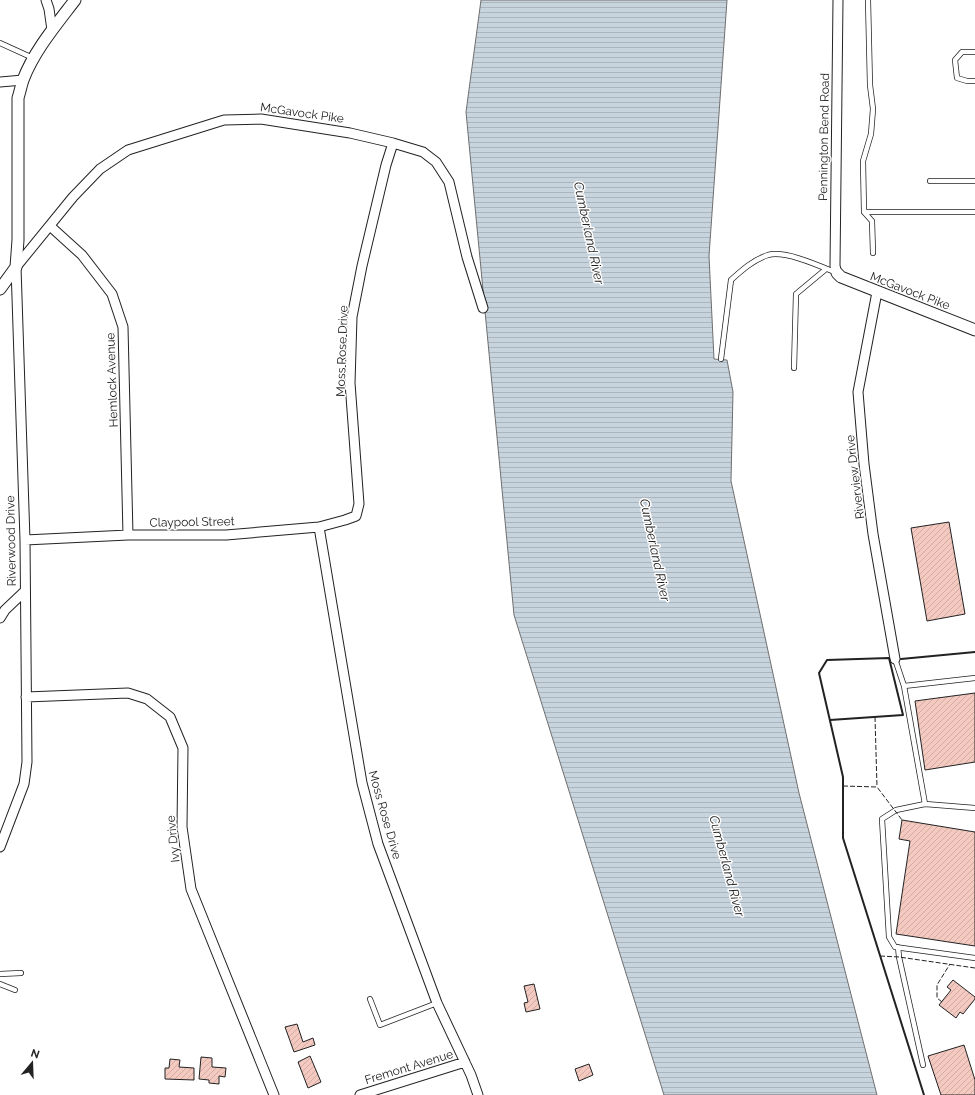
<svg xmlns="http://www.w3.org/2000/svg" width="975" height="1095" font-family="Raleway,sans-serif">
<defs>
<pattern id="water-rules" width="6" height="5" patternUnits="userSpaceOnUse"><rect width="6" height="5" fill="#c7d3dd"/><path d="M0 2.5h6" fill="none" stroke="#abb5bd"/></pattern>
<pattern id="building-hatch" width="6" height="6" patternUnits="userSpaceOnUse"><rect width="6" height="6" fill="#f3c9c0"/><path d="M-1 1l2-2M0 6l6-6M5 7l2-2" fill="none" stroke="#d0aca5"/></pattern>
</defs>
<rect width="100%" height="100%" fill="#fff"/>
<path fill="url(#water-rules)" stroke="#6f6f6f" d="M 481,0 L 727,0 L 709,256 L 714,359 L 727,360 L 733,392 L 731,481 L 799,793 L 877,1095 L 664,1095 L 514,615 L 466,112 Z"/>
<path fill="url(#building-hatch)" stroke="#222" d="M 949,522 L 965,614 L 927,621 L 911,528 Z
M 975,693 L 975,762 L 925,770 L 915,701 Z
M 902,820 L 975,832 L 975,946 L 896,934 L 910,841 L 899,839 Z
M 953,980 L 975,997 L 975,999 L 963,1014 L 960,1012 L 956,1018 L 939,1005 L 951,990 L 947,987 Z
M 534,984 L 540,1009 L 526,1012 L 524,1003 L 528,1002 L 524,986 Z
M 297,1024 L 303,1042 L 313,1038 L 315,1045 L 294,1052 L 285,1027 Z
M 964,1045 L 975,1080 L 975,1095 L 941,1095 L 928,1056 Z
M 310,1056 L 321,1082 L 308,1088 L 298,1062 Z
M 201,1057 L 212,1058 L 212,1067 L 226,1068 L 225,1077 L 219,1076 L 219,1084 L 209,1083 L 209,1080 L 199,1079 Z
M 170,1059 L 180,1060 L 179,1067 L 194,1068 L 194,1080 L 165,1079 L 165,1068 L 169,1068 Z
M 589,1064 L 593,1075 L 579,1081 L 575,1069 Z"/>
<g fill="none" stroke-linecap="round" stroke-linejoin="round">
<g stroke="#222" stroke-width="6">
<path id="service" d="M 868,0 L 870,85 L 873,109 L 871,134 L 863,161 L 864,212 L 872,221 L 873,253
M 0,43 L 33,58
M 975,52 L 962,52 L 955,60 L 957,78 L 967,81 L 975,81
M 930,181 L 975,181
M 864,212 L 975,212
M 721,359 L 731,280 C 742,270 753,260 768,255 C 785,250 820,266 837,273
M 794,368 L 796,294 L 826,269
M 895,659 L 904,686
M 975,678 L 904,686 L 925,804 L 896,810 L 882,819 L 889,937 L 895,947 L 975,958
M 925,804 L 975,808
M 898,947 L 899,957 L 923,1065
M 0,974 L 21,973
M 0,984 L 15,990
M 370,999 L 380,1025 L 437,1003"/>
</g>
<g stroke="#222" stroke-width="11">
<path id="minor" d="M 46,0 L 49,9 L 52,30
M 0,82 L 23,80
M 50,226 L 82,255 L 112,294 L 123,327 L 128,535
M 837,273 L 835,266 L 838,0
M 877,292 L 858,392 L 864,464 L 873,534 L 895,659
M 319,527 L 362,783 L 378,844 L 437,1003 L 471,1075 L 478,1095
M 25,540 L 128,535 L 226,535 L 319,527 L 345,520 L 356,516 L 359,504 L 350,383 L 352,317 L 362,266 L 386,165 L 393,143
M 0,618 L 5,610 L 25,591
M 26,697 L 128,693 L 147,699 L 170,717 L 183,748 L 182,827 L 191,889 L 274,1095
M 0,847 L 24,784 L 27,762 L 25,540 L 16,267 L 73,197 L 100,169 L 128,150 L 224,120 L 261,119 L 350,133 L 393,143 L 423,152 L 436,162 L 449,182 L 467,257 L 483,308
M 360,1095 L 465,1062"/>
</g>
<g stroke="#222" stroke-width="13">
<path id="tertiary" d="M 837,273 L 841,277 L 975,330
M 0,289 L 16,267 L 18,240 L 18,98 C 20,92 21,86 23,80 C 34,51 56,25 75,0"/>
</g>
<use href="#service" stroke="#fff" stroke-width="4.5"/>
<use href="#minor" stroke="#fff" stroke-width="9"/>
<use href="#tertiary" stroke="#fff" stroke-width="11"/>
<path stroke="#222" stroke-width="1" stroke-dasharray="5 2" stroke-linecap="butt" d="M 875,717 L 877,787
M 843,786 L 877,787 L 902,820
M 880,956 L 899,957 L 975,968
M 942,1002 L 937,998 L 937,985 L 950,964"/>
<path stroke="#222" stroke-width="2" d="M 901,659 L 975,652
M 830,720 L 903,715 L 889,658 L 827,660 L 819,673 L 843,777 L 843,838 L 924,1095"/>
</g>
<g text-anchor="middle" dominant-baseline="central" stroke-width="3" stroke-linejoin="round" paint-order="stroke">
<g font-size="12" fill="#222" stroke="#fff">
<text transform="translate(302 113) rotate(8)">McGavock Pike</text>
<text transform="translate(824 137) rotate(-89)">Pennington Bend Road</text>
<text transform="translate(910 291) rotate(21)">McGavock Pike</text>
<text transform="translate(342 351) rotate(-88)">Moss Rose Drive</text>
<text transform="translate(112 380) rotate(-92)">Hemlock Avenue</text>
<text transform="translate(855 477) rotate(-97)">Riverview Drive</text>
<text transform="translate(192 522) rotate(-1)">Claypool Street</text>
<text transform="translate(11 541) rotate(-91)">Riverwood Drive</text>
<text transform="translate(385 815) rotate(74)">Moss Rose Drive</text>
<text transform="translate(173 839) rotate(-96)">Ivy Drive</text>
<text transform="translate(409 1067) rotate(-17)">Fremont Avenue</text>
</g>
<g font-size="13" font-style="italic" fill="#222" stroke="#fff">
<text transform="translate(589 233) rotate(78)">Cumberland River</text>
<text transform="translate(655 550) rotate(78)">Cumberland River</text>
<text transform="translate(727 866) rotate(75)">Cumberland River</text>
</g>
</g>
<g transform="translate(32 1063) rotate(19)" stroke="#ffffff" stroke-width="3" paint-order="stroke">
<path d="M0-3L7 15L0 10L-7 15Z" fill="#222222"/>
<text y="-6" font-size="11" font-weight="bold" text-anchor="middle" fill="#222222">N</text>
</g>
</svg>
